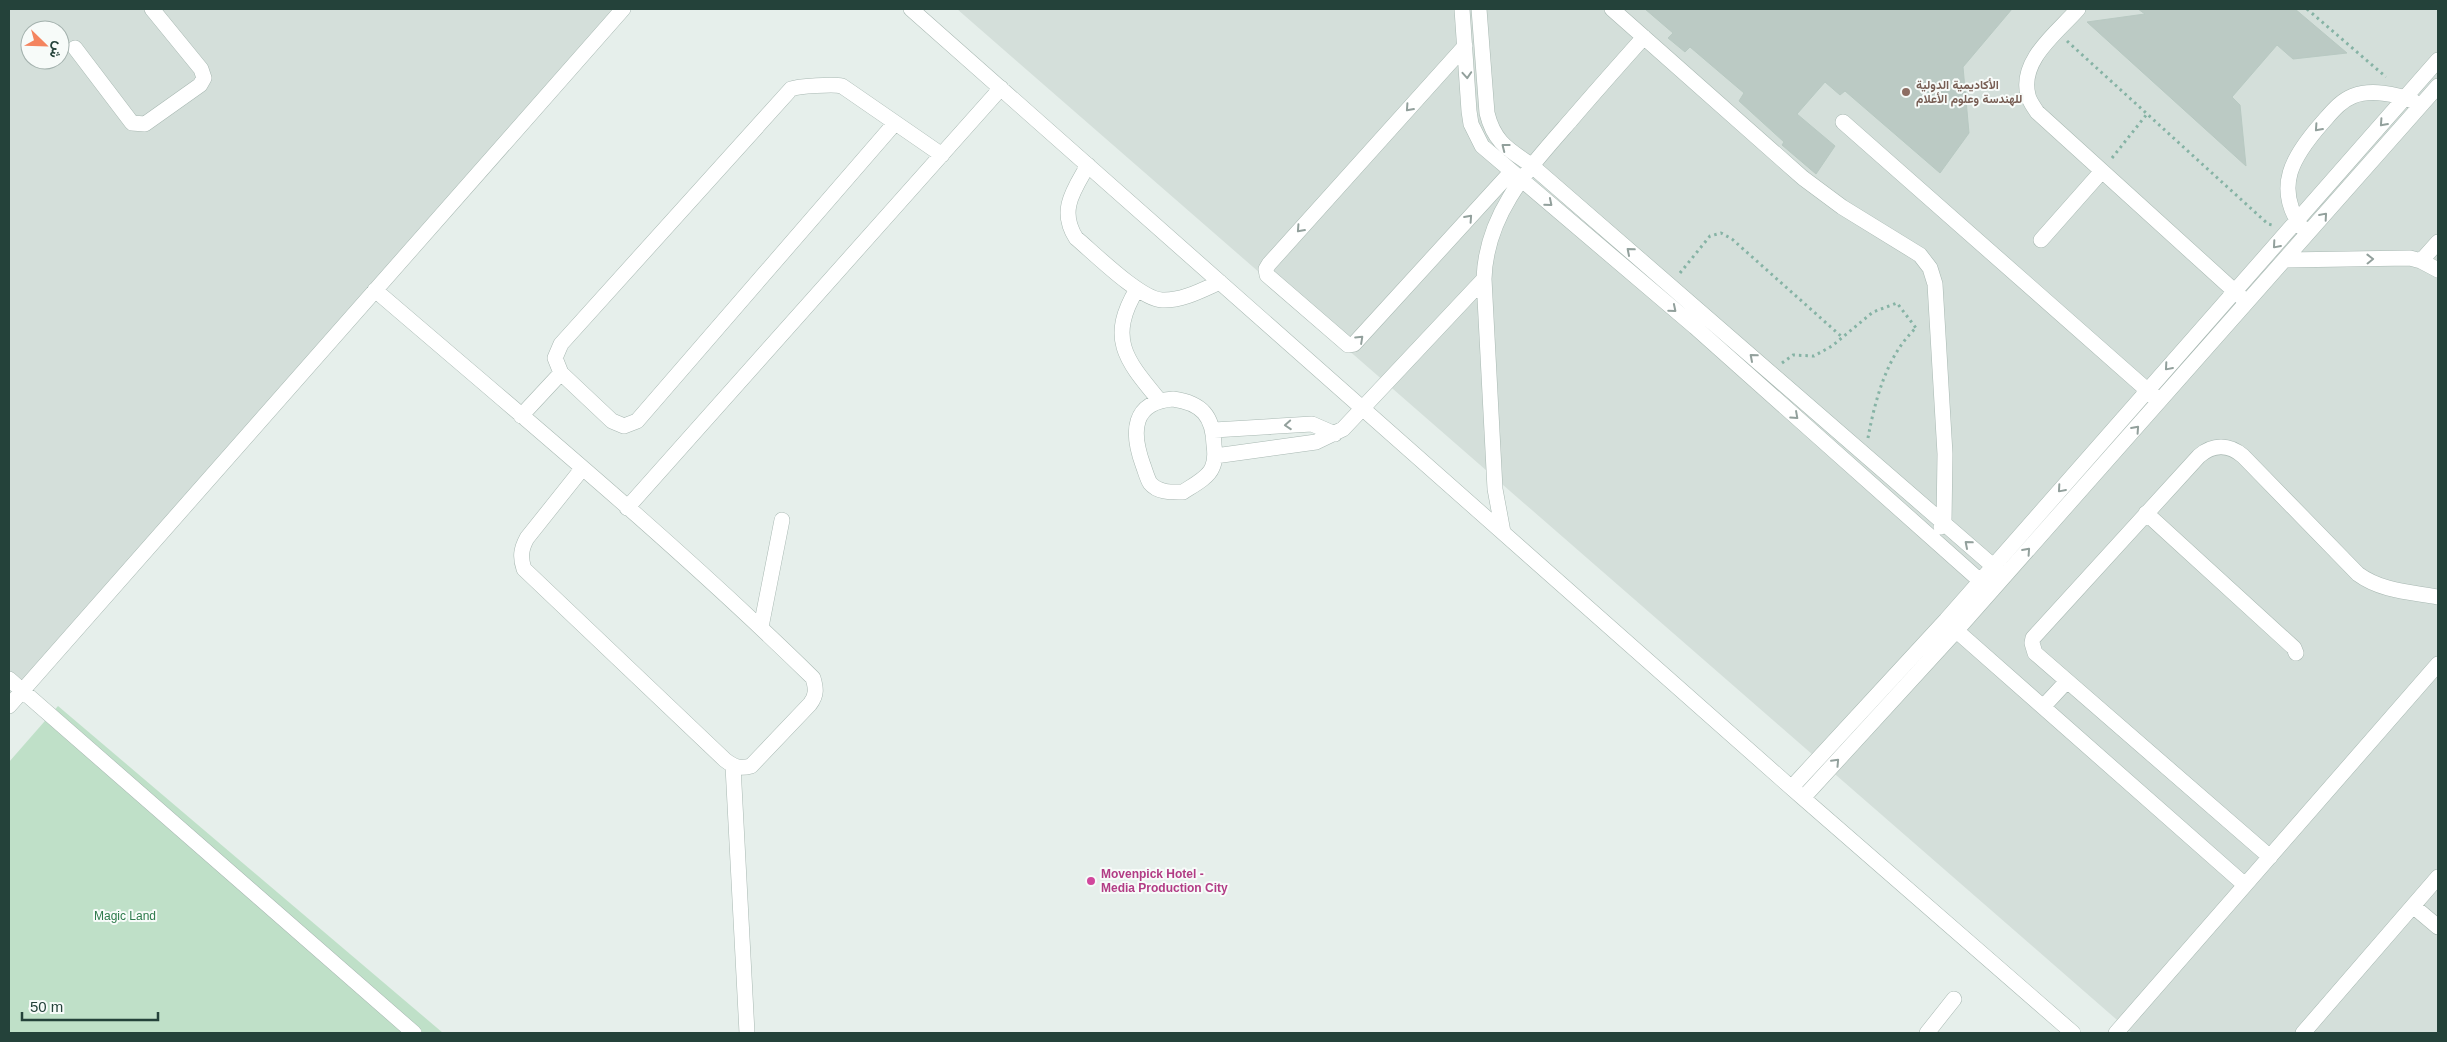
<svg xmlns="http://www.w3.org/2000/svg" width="2447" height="1042" font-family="Helvetica,Vazirmatn,sans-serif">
<rect width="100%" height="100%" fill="#e6efeb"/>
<path fill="#d4dfda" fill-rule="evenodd" d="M 9,9 L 631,9 L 9,711 ZM 30,30 L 60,30 L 60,60 L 30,60 Z
M 957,9 L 2438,9 L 2438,1033 L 2132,1033 Z"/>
<path fill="#bfe0c8" d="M 58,706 L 443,1033 L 9,1033 L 9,762 Z"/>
<path fill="#bbcac4" stroke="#b8c9c2" d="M 1645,9 L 2012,9 L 1963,67 L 1969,133 L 1940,173 L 1845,91 L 1840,95 L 1825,82 L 1797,114 L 1835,146 L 1816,174 L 1782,145 L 1784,142 L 1739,101 L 1744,93 L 1690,47 L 1685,52 L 1668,38 L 1673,33 Z
M 2138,9 L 2295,9 L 2347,53 L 2293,59 L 2277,45 L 2232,97 L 2240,105 L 2246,166 L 2087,22 L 2145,14 Z"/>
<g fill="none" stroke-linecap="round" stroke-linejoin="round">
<g stroke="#a8b8b2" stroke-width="16">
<path id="minor" d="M 911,9 L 1803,798 L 2073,1033
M 1462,9 L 1469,111 L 1471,124 L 1482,146 L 1695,327 L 1987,587
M 1479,9 L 1487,113 C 1494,142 1508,149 1531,165 L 2000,572
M 1612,9 L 1803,178 L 1842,207 L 1920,255 L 1930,268 L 1935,284 L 1945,454 L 1944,522 L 1941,527
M 2078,9 C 2058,32 2019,60 2028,95 C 2029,101 2034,107 2037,112 L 2241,297
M 1465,46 L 1269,264 L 1266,269 L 1267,275 L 1348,345 L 1354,344 L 1511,172
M 75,48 L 132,123 L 145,124 L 200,85 L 204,78 L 201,69 L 152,9
M 1843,122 L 2155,397
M 895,123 L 637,421 L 624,426 L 612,421 L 561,373 L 555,358 L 561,344 L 791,89 C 798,86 834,84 842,86 L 942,155
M 1088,165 C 1074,190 1058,210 1076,238 C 1094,253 1140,299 1162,300 C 1182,301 1202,290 1220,282
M 2302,228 C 2273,187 2293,156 2322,123 C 2331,113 2340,101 2353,96 C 2371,89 2396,94 2413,101
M 2041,240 L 2102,171
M 2286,260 L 2410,258 L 2421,261 L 2438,270
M 2421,261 L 2438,242
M 1137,289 C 1107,339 1126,360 1159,400
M 375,290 C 523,417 674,542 813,678 C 816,688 817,695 810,704 L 751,766 C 740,769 734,767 725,760 L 524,569 C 520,557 521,549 527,538 L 582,469
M 1173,399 C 1202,403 1213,416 1214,445 C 1215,452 1216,460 1212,468 C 1208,478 1192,486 1183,492 C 1172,492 1158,493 1150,483 C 1147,478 1145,470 1143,465 C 1131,432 1132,402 1173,399 Z
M 521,416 L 561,373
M 1214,430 L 1312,424 L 1335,434
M 1215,456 L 1316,442 L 1343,429 L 1484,279
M 627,508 L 1001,88
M 2146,513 L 2294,648 L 2296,653
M 1503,532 L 1495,489 L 1484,279 C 1486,213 1530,167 1571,120 C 1595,92 1619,65 1644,37
M 1950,625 L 2245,885
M 761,627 L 782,520
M 9,679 L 414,1033
M 9,706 L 623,9
M 2043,707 L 2067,681
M 733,766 L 747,1033
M 1792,787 L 1946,620 L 2438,60
M 1803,798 L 1956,631 L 2438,86
M 2270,857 L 2035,653 L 2032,643 L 2033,638 L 2199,456 C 2213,444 2229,444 2243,456 L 2358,574 C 2381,591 2410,592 2438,597
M 2413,906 L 2438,927
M 1927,1033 L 1954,999
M 2116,1033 L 2438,664
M 2303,1033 L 2438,877"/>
</g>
<path stroke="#86b3a5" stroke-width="3" stroke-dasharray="2.5 4" stroke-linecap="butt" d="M 2307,9 L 2386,77
M 2067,41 L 2268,224 L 2272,225
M 2112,158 L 2147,114
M 1680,273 L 1710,236 L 1721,233 L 1732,239 L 1842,337
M 1782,363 L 1793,355 L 1814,356 L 1832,346 L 1873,312 L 1897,303 L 1916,328
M 1868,438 C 1875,400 1887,354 1917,327"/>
<use href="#minor" stroke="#fff" stroke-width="15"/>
</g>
<defs><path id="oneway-chevron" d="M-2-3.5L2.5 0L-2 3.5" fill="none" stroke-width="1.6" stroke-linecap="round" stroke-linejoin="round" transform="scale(1.25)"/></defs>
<g stroke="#92a09c">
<use href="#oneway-chevron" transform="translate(1467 75) rotate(86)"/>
<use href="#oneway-chevron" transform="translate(1409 108) rotate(132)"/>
<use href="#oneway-chevron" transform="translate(2383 123) rotate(132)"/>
<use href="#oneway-chevron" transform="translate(2318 128) rotate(132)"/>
<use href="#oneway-chevron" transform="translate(1505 147) rotate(-142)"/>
<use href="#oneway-chevron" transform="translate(1549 203) rotate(40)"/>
<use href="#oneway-chevron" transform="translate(2324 216) rotate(-49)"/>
<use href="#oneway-chevron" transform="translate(1469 218) rotate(-48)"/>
<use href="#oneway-chevron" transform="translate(1300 229) rotate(132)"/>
<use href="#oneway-chevron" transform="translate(2276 245) rotate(131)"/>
<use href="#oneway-chevron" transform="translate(1630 251) rotate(-139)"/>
<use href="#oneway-chevron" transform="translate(2370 259) rotate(-1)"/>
<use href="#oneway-chevron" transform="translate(1673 309) rotate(40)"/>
<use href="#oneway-chevron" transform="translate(1360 339) rotate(-43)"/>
<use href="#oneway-chevron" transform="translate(1753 357) rotate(-139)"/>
<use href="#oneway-chevron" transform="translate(2168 367) rotate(131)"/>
<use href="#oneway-chevron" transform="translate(1795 416) rotate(42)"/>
<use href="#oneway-chevron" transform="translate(1288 425) rotate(176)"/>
<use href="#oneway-chevron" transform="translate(2136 429) rotate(-48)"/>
<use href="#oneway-chevron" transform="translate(2061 489) rotate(131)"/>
<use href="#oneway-chevron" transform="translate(1968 544) rotate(-139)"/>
<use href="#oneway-chevron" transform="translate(2027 551) rotate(-48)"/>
<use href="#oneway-chevron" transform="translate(1836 762) rotate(-47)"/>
</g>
<circle fill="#8d6e63" stroke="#f7fbf9" stroke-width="2" cx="1906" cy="92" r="5"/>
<circle fill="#d1479c" stroke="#f7fbf9" stroke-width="2" cx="1091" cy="881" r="5"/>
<g text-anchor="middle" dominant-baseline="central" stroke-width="4" stroke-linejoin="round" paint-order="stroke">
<g font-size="12" font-weight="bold" fill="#785e54" stroke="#f7fbf9" text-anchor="start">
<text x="1916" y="85">الأكاديمية الدولية<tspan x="1916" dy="14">للهندسة وعلوم الأعلام</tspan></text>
</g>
<g font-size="12" font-weight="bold" fill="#b23c85" stroke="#f7fbf9" text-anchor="start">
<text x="1101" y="874">Movenpick Hotel -<tspan x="1101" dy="14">Media Production City</tspan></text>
</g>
<g font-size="12" fill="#2d7a4b" stroke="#f7fbf9">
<text x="125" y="916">Magic Land</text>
</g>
</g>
<rect width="2447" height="1042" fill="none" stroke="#24423a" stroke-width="20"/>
<g transform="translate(45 45) rotate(113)"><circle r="24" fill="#f7fbf9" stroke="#a3b1ad"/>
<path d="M0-4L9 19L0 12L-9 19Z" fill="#f4845f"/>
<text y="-8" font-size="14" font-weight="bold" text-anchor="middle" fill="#24423a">ش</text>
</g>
<path d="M22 1012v8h136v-8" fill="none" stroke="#24423a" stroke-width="2.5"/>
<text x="30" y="1012" font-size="15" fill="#24423a" stroke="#f7fbf9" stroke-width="4" paint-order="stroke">50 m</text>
</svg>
